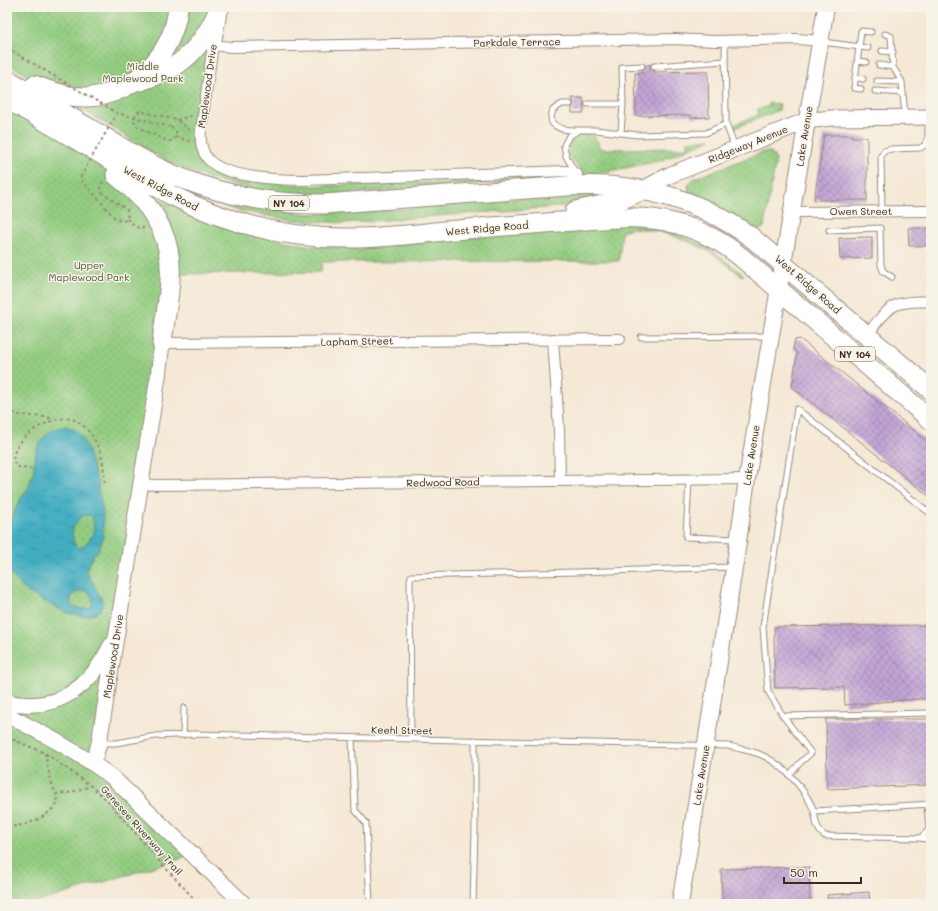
<svg xmlns="http://www.w3.org/2000/svg" width="938" height="911" font-family="Mali,sans-serif">
<defs>
<pattern id="grass-dots" width="8" height="8" patternUnits="userSpaceOnUse"><rect width="8" height="8" fill="#93cc80"/><path d="M2 2h.1M6 6h.1" fill="none" stroke="#80af6e" stroke-width="1.8" stroke-linecap="round"/></pattern>
<pattern id="water-ripples" width="26" height="14" patternUnits="userSpaceOnUse"><rect width="26" height="14" fill="#42adc1"/><path d="M2 4q2-2 4 0t4 0M15 11q2-2 4 0t4 0" fill="none" stroke="#388d9c"/></pattern>
<pattern id="building-cross-hatch" width="8" height="8" patternUnits="userSpaceOnUse"><rect width="8" height="8" fill="#c2a4d6"/><path d="M0 0l8 8M0 8l8-8" fill="none" stroke="#9f86ad"/></pattern>
</defs>
<rect width="100%" height="100%" fill="#f7f3e8"/>
<filter id="ink" filterUnits="userSpaceOnUse"><feTurbulence type="fractalNoise" baseFrequency=".025" numOctaves="2"/><feDisplacementMap in="SourceGraphic" scale="8" xChannelSelector="R" yChannelSelector="G"/><feConvolveMatrix kernelMatrix="1 2 1 2 8 2 1 2 1" color-interpolation-filters="sRGB"/></filter>
<filter id="wash" filterUnits="userSpaceOnUse"><feTurbulence type="fractalNoise" baseFrequency=".012" numOctaves="4" result="noise"/><feDisplacementMap in="SourceGraphic" scale="16" xChannelSelector="R" yChannelSelector="G"/><feGaussianBlur stdDeviation="0.9" result="paint"/><feColorMatrix in="noise" values="0 0 0 0 0 0 0 0 0 0 0 0 0 0 0 0 0 1.4 0 .05"/><feComposite in="paint" operator="in"/></filter>
<g filter="url(#wash)">
<rect width="100%" height="100%" fill="#f5e8d5"/>
<path fill="url(#grass-dots)" stroke="#677b4f" d="M 7,7 L 219,7 L 197,151 C 202,165 213,172 227,177 L 284,184 L 314,186 L 485,181 L 487,178 L 569,176 L 568,177 L 329,195 C 273,195 218,186 168,162 L 7,63 Z
M 7,99 L 116,174 L 134,189 L 170,261 L 91,761 L 193,855 L 31,904 L 7,904 Z
M 769,103 L 780,104 L 779,110 L 735,128 L 733,125 L 758,115 L 758,109 L 769,106 Z
M 575,134 L 591,134 L 598,142 L 599,148 L 603,149 L 688,148 L 688,141 L 711,139 L 660,161 L 585,176 L 568,155 L 570,139 Z
M 763,152 L 771,152 L 776,160 L 764,227 L 760,230 L 689,192 L 688,185 L 693,179 Z
M 170,186 L 232,204 L 308,214 L 392,210 L 571,194 L 614,193 L 584,202 L 556,207 L 344,223 L 291,220 L 236,210 Z
M 152,196 L 215,224 L 248,234 L 312,246 L 361,248 L 622,222 C 654,228 687,234 714,252 C 724,259 734,268 744,275 L 742,276 L 712,253 L 685,240 L 658,231 L 633,228 L 622,231 L 619,261 L 322,262 L 321,272 L 177,274 L 166,220 Z"/>
<path fill="url(#water-ripples)" stroke="#3e6c70" fill-rule="evenodd" d="M 65,426 C 90,430 89,467 99,485 L 98,488 L 103,511 L 103,537 L 98,551 L 94,554 L 86,570 L 103,602 L 101,609 L 95,614 L 85,616 L 66,613 L 27,592 L 7,570 L 7,533 L 8,527 L 12,520 L 12,517 L 22,496 L 28,489 L 32,475 L 34,472 C 33,456 38,438 53,430 C 57,428 61,428 65,426 ZM 85,515 L 90,515 L 92,517 C 97,530 91,544 78,548 C 67,537 73,521 85,515 ZM 81,591 L 86,591 C 92,595 95,602 90,608 L 81,609 L 71,606 C 70,597 72,593 81,591 Z"/>
<g id="blocks">
<path fill="url(#building-cross-hatch)" d="M 646,65 L 650,65 L 651,68 L 654,70 L 654,72 L 708,71 L 709,117 L 691,118 L 691,115 L 636,116 L 635,73 L 643,73 L 642,70 L 645,68 Z
M 572,98 L 583,98 L 584,113 L 572,113 L 572,107 L 574,104 Z
M 824,135 L 852,135 L 852,137 L 867,137 L 867,200 L 814,200 Z
M 908,228 L 931,228 L 931,246 L 909,246 Z
M 872,237 L 872,258 L 840,259 L 839,238 Z
M 800,339 L 931,444 L 931,498 L 792,387 L 797,353 L 793,349 L 795,340 Z
M 931,625 L 931,698 L 845,705 L 844,687 L 775,688 L 774,627 Z
M 826,719 L 931,719 L 931,785 L 827,789 Z
M 809,867 L 810,904 L 722,904 L 721,869 Z
M 869,892 L 870,904 L 828,904 L 827,895 Z"/>
</g>
</g>
<g filter="url(#ink)">
<use href="#blocks" fill-opacity="0" stroke="#98897a" stroke-width="1"/>
<g fill="none" stroke-linecap="round" stroke-linejoin="round">
<g stroke="#98897a" stroke-width="7">
<path id="lane" d="M 885,34 L 891,36 L 893,67 L 902,82 L 905,116
M 725,41 L 726,118 L 726,124 L 735,148
M 823,42 L 868,48
M 882,51 L 893,52
M 857,61 L 866,62
M 879,65 L 893,67
M 654,66 L 725,61
M 855,77 L 863,79
M 877,81 L 902,82
M 861,89 L 854,88 L 861,31 L 871,32
M 875,91 L 903,93
M 570,104 L 562,104 L 553,110 L 551,117 L 552,123 C 560,130 567,130 578,130
M 588,104 L 623,104
M 621,133 L 623,104 L 622,67 L 642,66
M 575,172 L 566,156 L 564,145 L 569,136 L 579,130 L 596,130 L 638,135 L 706,133 L 726,124
M 882,211 L 881,156 L 884,151 L 891,149 L 920,148 L 925,145 L 928,137 L 928,118
M 829,230 L 880,228 L 881,265 L 883,271 L 892,277
M 641,337 L 770,336
M 689,480 L 686,537 L 735,539
M 783,716 L 931,713
M 183,735 L 184,708
M 352,738 L 355,810 L 366,823 L 370,904
M 411,739 L 410,580 L 411,576 L 577,572 L 733,567
M 101,743 L 116,743 L 156,736 L 193,734 L 729,746 C 739,749 749,750 759,754 C 782,763 805,788 814,811 L 931,804
M 789,775 L 801,762 L 811,753 L 783,716 L 768,691 L 763,627 L 797,409 L 931,514
M 814,811 C 816,821 816,830 825,836 L 920,838 L 927,832 L 929,828 L 927,805
M 920,838 L 931,840
M 473,904 L 475,830 L 475,740"/>
</g>
<g stroke="#98897a" stroke-width="12">
<path id="street" d="M 577,174 L 567,171 L 304,180 C 280,180 224,178 208,159 C 201,151 200,140 201,130 L 213,45 L 231,47 L 673,39 L 715,41 L 798,39 L 820,41
M 791,212 L 931,211
M 867,335 C 875,325 887,307 899,304 C 909,301 921,302 931,301
M 553,339 L 559,429 L 560,481
M 162,343 L 620,339
M 140,484 L 156,485 L 747,479"/>
</g>
<g stroke="#98897a" stroke-width="17">
<path id="secondary" d="M 213,45 L 218,18
M 806,121 L 831,118 L 931,117
M 7,702 C 56,713 90,688 111,645
M 7,715 C 44,734 80,753 113,778 L 244,904
M 91,762 L 96,754 L 99,743 L 158,377 L 162,343"/>
</g>
<g stroke="#98897a" stroke-width="18">
<path id="primary" d="M 642,190 L 670,175 L 806,121
M 680,904 L 736,556 L 747,479 L 826,7"/>
</g>
<g stroke="#98897a" stroke-width="21">
<path id="highway" d="M 7,79 C 38,98 70,117 101,135 C 125,150 150,165 176,176 C 223,196 274,204 324,204 L 568,186 C 637,182 695,197 751,237 L 931,390
M 141,81 C 150,77 161,74 170,69 C 193,56 209,33 219,9
M 34,85 C 51,92 69,98 88,97 C 135,95 174,53 178,7
M 7,99 L 171,195 C 227,223 288,239 351,238 C 383,238 414,234 445,231 C 488,227 531,224 575,221 C 605,219 635,215 665,221 C 693,227 719,239 741,257 L 931,420
M 116,175 C 150,202 173,234 170,279 C 169,301 164,322 162,343
M 575,211 C 601,206 619,202 642,190"/>
</g>
<path stroke="#98897a" stroke-width="2" stroke-dasharray="3 3" stroke-linecap="butt" d="M 177,120 L 193,115
M 171,127 L 176,131 L 176,137 L 192,142
M 176,137 L 172,141 L 167,141 L 138,127 L 134,121 L 136,113 L 140,111 L 144,112 L 177,120 L 191,131
M 103,181 L 100,188 L 101,192 L 126,209 L 128,212 L 127,219 C 123,222 119,221 115,218
M 127,219 L 139,229 L 145,227
M 7,410 L 19,415 L 46,417 L 54,419
M 32,469 L 20,468 L 14,463 C 8,440 52,414 71,419 C 87,422 99,445 102,459 C 104,467 104,476 105,484
M 7,737 L 45,753 L 91,786 L 107,800 L 159,861 L 199,904
M 45,753 L 50,779 L 56,794 L 68,793 L 91,786
M 7,827 C 26,826 46,819 58,803 L 56,794"/>
<use href="#lane" stroke="#fff" stroke-width="5"/>
<use href="#street" stroke="#fff" stroke-width="10"/>
<use href="#secondary" stroke="#fff" stroke-width="15"/>
<use href="#primary" stroke="#fff" stroke-width="16"/>
<use href="#highway" stroke="#fff" stroke-width="19"/>
<path stroke="#98897a" stroke-width="2" stroke-dasharray="3 3" stroke-linecap="butt" d="M 7,48 L 117,113 L 171,127
M 115,218 L 80,178 L 117,113"/>
</g>
</g>
<g text-anchor="middle" dominant-baseline="central" stroke-width="3" stroke-linejoin="round" paint-order="stroke">
<g fill="#f7f3e8" stroke="#73665b" stroke-width="1">
<rect x="269" y="196" width="40" height="14" rx="3"/>
<rect x="835" y="347" width="40" height="14" rx="3"/>
</g>
<g font-size="9" font-weight="bold" fill="#3b2a1e">
<text x="289" y="203">NY 104</text>
<text x="855" y="354">NY 104</text>
</g>
<g font-size="10" fill="#3b2a1e" stroke="#f7f3e8">
<text transform="translate(517 42) rotate(-1)">Parkdale Terrace</text>
<text transform="translate(207 86) rotate(-82)">Maplewood Drive</text>
<text transform="translate(804 136) rotate(-81)">Lake Avenue</text>
<text transform="translate(748 144) rotate(-22)">Ridgeway Avenue</text>
<text transform="translate(161 188) rotate(28)">West Ridge Road</text>
<text x="861" y="211">Owen Street</text>
<text transform="translate(487 228) rotate(-5)">West Ridge Road</text>
<text transform="translate(808 284) rotate(41)">West Ridge Road</text>
<text transform="translate(357 341) rotate(-1)">Lapham Street</text>
<text transform="translate(751 455) rotate(-81)">Lake Avenue</text>
<text transform="translate(443 482) rotate(-1)">Redwood Road</text>
<text transform="translate(113 656) rotate(-81)">Maplewood Drive</text>
<text transform="translate(402 730) rotate(1)">Keehl Street</text>
<text transform="translate(701 775) rotate(-81)">Lake Avenue</text>
<text transform="translate(142 830) rotate(48)">Genesee Riverway Trail</text>
</g>
<g font-size="10" fill="#515236" stroke="#f7f3e8">
<text x="143" y="66">Middle<tspan x="143" dy="12">Maplewood Park</tspan></text>
<text x="89" y="265">Upper<tspan x="89" dy="12">Maplewood Park</tspan></text>
</g>
</g>
<rect width="938" height="911" fill="none" stroke="#f7f3e8" stroke-width="24"/>
<path d="M784 877v6h77v-6" fill="none" stroke="#3b2a1e" stroke-width="2"/>
<text x="790" y="877" font-size="12" fill="#3b2a1e" stroke="#f7f3e8" stroke-width="3" paint-order="stroke">50 m</text>
</svg>
